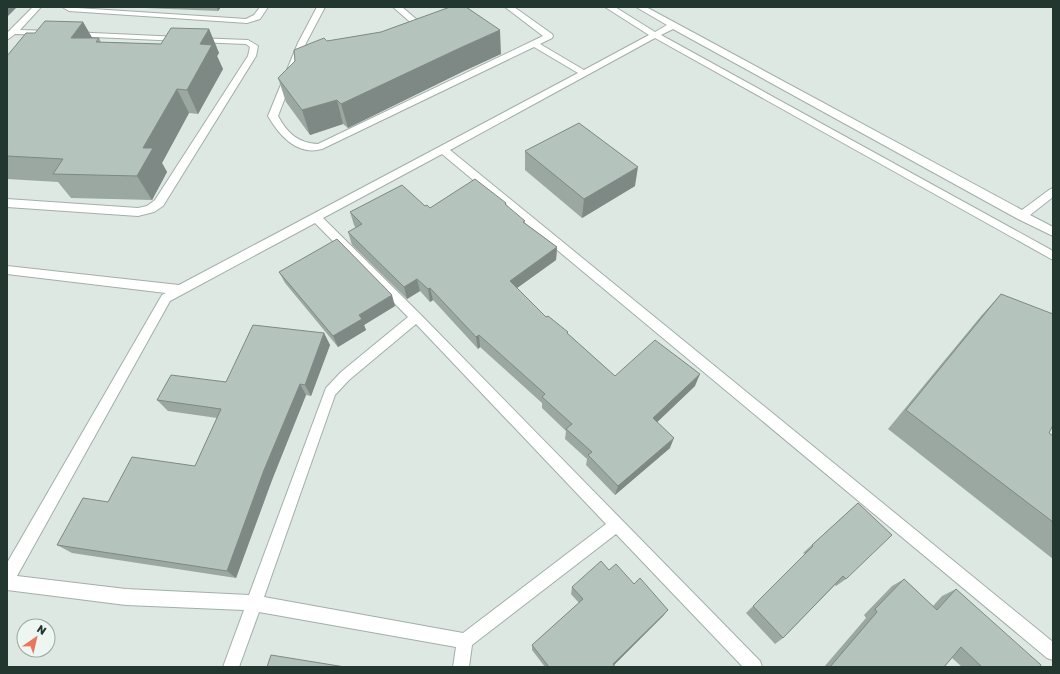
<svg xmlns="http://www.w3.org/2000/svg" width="1060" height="674" font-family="'Golos Text',sans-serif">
<rect width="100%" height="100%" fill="#dee8e3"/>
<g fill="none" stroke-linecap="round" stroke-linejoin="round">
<g stroke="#a2afa9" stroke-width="2">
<path id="minor" d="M 33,7 L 41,7 L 20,30 L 52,31 L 56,33 L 55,35 L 15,34 L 7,40 L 7,33 Z
M 62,7 L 246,19 L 254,15 L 260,7 L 268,7 L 260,19 L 247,23 L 69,11 Z
M 317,7 L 325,7 L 306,43 L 278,116 C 287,133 298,143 318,144 L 543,36 L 505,7 L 514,7 L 552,34 L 553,36 L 552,38 L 540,44 L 584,70 L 649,35 L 605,7 L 615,7 L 655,32 L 667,25 L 636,7 L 646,7 L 1022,210 L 1049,190 L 1053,188 L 1053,197 L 1030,215 L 1053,227 L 1053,236 L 1018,219 L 673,29 L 661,35 L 1053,251 L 1053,260 L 655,38 L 450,150 L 1053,642 L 1053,660 L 1047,658 L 442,154 L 323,218 L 420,314 L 760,661 L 762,667 L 743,667 L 616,534 L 472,645 L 469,667 L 453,667 L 456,647 L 259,612 L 239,667 L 223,667 L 244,610 L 126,605 L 7,590 L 7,563 L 162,295 L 166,293 L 7,274 L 7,266 L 179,285 L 578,73 L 534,47 L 322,149 C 297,156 279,135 268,116 L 298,43 ZM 315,223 L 408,317 L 341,372 L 326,388 L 249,595 L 126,589 L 17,576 L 170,301 ZM 416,324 L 606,524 L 463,633 L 264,597 L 335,395 L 349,380 Z
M 393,7 L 402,7 L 423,25 L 422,27 L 416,27 Z
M 71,32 L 180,37 L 184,39 L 180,41 L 74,36 L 71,36 Z
M 195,38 L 248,40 L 258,46 L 256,56 L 163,206 L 154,212 L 138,216 L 7,207 L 7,199 L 138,208 L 147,206 L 155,200 L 248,56 L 250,47 L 246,44 L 198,42 L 195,42 L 194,40 Z"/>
</g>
<use href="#minor" fill="#fff" fill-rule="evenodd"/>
</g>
<path fill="#9ba8a2" d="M 121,7 L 221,7 L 218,11 Z
M 83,22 L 92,38 L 99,38 L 101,42 L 161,44 L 209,29 L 219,53 L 217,56 L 223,69 L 198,114 L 189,113 L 162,163 L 167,172 L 152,200 L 71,198 L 58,182 L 7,179 L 7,56 L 35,33 Z
M 327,41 L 501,54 L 464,71 L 348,128 L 343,124 L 310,135 L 286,102 L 278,78 L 295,61 Z
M 525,151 L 635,186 L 582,218 L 525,170 Z
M 506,203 L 507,206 L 525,223 L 557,247 L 556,260 L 517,288 L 546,317 L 568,334 L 615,376 L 695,386 L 657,422 L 670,448 L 615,495 L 586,465 L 587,459 L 565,439 L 566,431 L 542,408 L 542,403 L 480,347 L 478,349 L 433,300 L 430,302 L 420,291 L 407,299 L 352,245 L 348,232 L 356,228 L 354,225 L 350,212 L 425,206 L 430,208 Z
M 279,272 L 395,306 L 364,325 L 366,330 L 338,347 L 285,283 Z
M 1001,294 L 1049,433 L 1053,436 L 1053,559 L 888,429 L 981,316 Z
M 324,333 L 330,345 L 311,396 L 306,395 L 272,480 L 236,578 L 72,553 L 57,545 L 108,502 L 195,466 L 217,418 L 168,411 L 157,400 L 226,382 Z
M 858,503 L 846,579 L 836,586 L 835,585 L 783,638 L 775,644 L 746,613 L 805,554 L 803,553 Z
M 609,570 L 634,584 L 668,610 L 663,616 L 614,665 L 615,667 L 545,667 L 532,650 L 532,645 L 579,603 L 571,594 L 572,587 Z
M 904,579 L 933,606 L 942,596 L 956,589 L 1040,667 L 962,667 L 952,658 L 944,667 L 824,667 L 866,618 L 864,615 L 892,586 Z"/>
<path fill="#7e8884" d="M 7,7 L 17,7 L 7,17 Z
M 217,7 L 221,7 L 218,11 Z
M 83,22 L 97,46 L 71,38 Z
M 209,29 L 219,53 L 217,56 L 223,69 L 198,114 L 187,90 L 200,44 Z
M 500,30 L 501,54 L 464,71 L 348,128 L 341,104 L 462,47 Z
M 177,89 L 189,113 L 162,163 L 167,172 L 152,200 L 137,176 L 143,148 Z
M 337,100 L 343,124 L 310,135 L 302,110 Z
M 638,167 L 635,186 L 582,218 L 584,199 Z
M 557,247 L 556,260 L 510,293 L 510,281 Z
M 417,279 L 420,291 L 407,299 L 404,287 Z
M 430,288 L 433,300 L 430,302 L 428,289 Z
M 392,295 L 395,306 L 364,325 L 366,330 L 338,347 L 333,336 L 359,315 Z
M 324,333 L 330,345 L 311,396 L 305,385 Z
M 479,335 L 480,347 L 478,349 L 476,337 Z
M 700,374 L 695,386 L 650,429 L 653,418 Z
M 300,384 L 306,395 L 272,480 L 236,578 L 227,571 L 264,470 Z
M 674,438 L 670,448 L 615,495 L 618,486 Z
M 668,610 L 663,616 L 612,667 L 613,664 Z"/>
<path fill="#b4c3bc" stroke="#7e8884" d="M 450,7 L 466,7 L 500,30 L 462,47 L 341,104 L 337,100 L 302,110 L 278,78 L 295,61 L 294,50 L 324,38 L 327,41 L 381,32 Z
M 45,21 L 83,22 L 71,38 L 99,38 L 96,42 L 161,44 L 171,28 L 209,29 L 200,44 L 212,45 L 187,90 L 177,89 L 143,148 L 153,148 L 137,176 L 53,174 L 63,159 L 7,156 L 7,56 L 26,33 L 35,33 Z
M 579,123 L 638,167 L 584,199 L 525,151 Z
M 475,179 L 506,203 L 505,204 L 525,221 L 523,222 L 557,247 L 510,281 L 546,317 L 548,316 L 568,332 L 567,333 L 615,376 L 655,340 L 700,374 L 653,418 L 674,438 L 618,486 L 588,455 L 592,452 L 566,429 L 572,424 L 542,397 L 545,394 L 479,335 L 476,337 L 430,288 L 428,289 L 417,279 L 404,287 L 348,232 L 362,224 L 350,212 L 402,185 L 425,206 L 427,205 L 430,208 Z
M 337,239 L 392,295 L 359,315 L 362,319 L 333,336 L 279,272 Z
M 1001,294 L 1053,314 L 1053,425 L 1049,433 L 1053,436 L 1053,522 L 906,410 Z
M 253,325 L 324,333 L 305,385 L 300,384 L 264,470 L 227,571 L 57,545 L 83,498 L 108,502 L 132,457 L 195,466 L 221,409 L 157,400 L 171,375 L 226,382 Z
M 858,503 L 892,535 L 846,579 L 843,576 L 783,638 L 753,606 L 813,546 L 812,545 Z
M 601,561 L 609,570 L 616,564 L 634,584 L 640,578 L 668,610 L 613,664 L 615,667 L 549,667 L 532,645 L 583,599 L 572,587 Z
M 904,579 L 937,610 L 956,589 L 1041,665 L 1040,667 L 982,667 L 961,647 L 944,667 L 830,667 L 877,612 L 875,609 Z
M 271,655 L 345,667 L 267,667 Z"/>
<rect width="1060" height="674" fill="none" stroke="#21372f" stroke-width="16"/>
<g transform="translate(36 638) rotate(34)"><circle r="19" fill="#eef6f1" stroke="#9caaa3"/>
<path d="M0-3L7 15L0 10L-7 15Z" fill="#e8765d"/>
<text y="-6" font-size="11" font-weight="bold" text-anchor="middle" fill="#21372f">N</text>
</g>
</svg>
